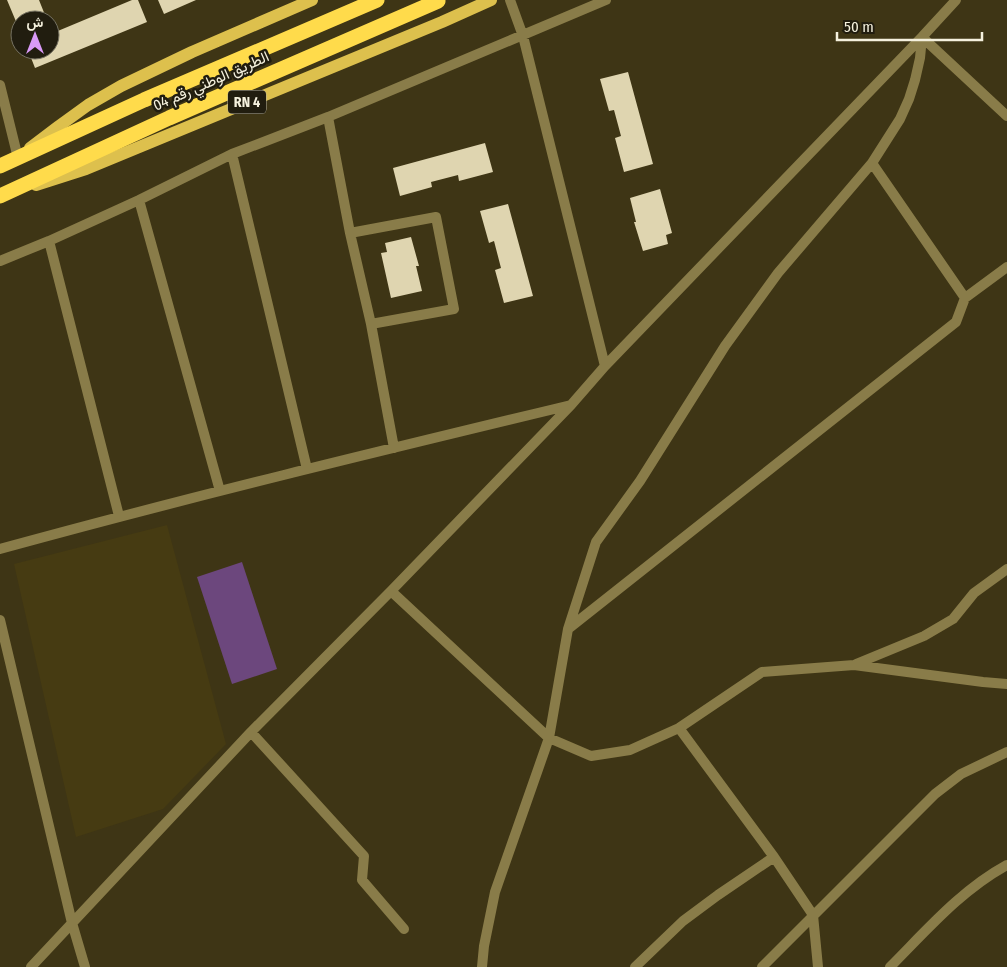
<svg xmlns="http://www.w3.org/2000/svg" width="1007" height="967" font-family="'Fira Sans Condensed',Vazirmatn,sans-serif">
<rect width="100%" height="100%" fill="#3e3515"/>
<path fill="#463b12" d="M 167,525 L 226,744 L 163,809 L 76,837 L 14,564 Z"/>
<path fill="#6c477d" d="M 242,562 L 277,669 L 232,684 L 197,577 Z"/>
<path fill="#dfd5b0" d="M 7,0 L 39,0 L 47,20 L 20,20 L 20,31 Z
M 132,0 L 138,0 L 147,22 L 35,68 L 28,50 L 50,50 L 50,26 L 53,33 Z
M 158,0 L 196,0 L 164,14 Z
M 628,72 L 653,164 L 624,172 L 615,138 L 621,136 L 614,110 L 609,111 L 600,79 Z
M 485,143 L 493,172 L 459,181 L 458,175 L 431,182 L 432,187 L 400,196 L 393,168 Z
M 660,189 L 672,233 L 666,235 L 668,244 L 643,251 L 634,222 L 636,222 L 630,198 Z
M 508,204 L 533,296 L 504,303 L 495,270 L 501,268 L 494,241 L 489,243 L 480,211 Z
M 411,237 L 419,266 L 416,266 L 422,291 L 391,298 L 381,253 L 387,252 L 385,243 Z"/>
<g fill="none" stroke-linecap="round" stroke-linejoin="round">
<path stroke="#897c49" stroke-width="10" d="M 510,0 L 523,36 L 605,366
M 922,37 L 1007,116
M 0,85 L 18,158
M 328,117 L 350,233 L 371,324 L 394,448
M 232,154 L 307,469
M 872,163 L 965,298
M 139,200 L 220,491
M 350,233 L 436,217 L 454,309 L 371,324
M 49,241 L 119,516
M 0,261 L 49,241 L 139,200 L 232,154 L 328,117 L 606,0
M 0,549 C 189,497 380,451 571,405
M 391,591 L 549,738 L 591,756 L 630,750 L 679,728 L 762,672 L 854,665 L 983,682 L 1007,684
M 0,620 L 72,923 L 85,967
M 568,629 L 956,322 L 965,298 L 1007,267
M 856,664 L 924,636 L 953,619 L 974,593 L 1007,569
M 679,728 L 774,857 L 813,915 L 818,967
M 251,732 L 364,856 L 362,880 L 404,929
M 31,967 L 251,732 L 391,591 L 571,405 L 605,366 L 922,37 L 956,0
M 482,967 L 484,946 L 495,892 L 549,738 L 568,629 L 596,542 L 640,481 L 725,346 L 778,273 L 872,163 L 900,119 L 909,99 L 915,80 L 920,58 L 922,37
M 635,967 L 683,921 L 718,895 L 774,857
M 762,967 L 935,794 L 961,774 L 1007,752
M 890,967 C 926,931 961,890 1007,865"/>
<path stroke="#ddc04d" stroke-width="12" d="M 30,148 L 59,126 L 88,105 L 121,86 L 192,52 L 312,0
M 36,185 L 86,169 L 442,22 L 491,0"/>
<path stroke="#ffdb4b" stroke-width="15" d="M 0,166 L 144,100 L 377,0
M 0,196 L 169,118 L 438,1"/>
</g>
<g text-anchor="middle" dominant-baseline="central" stroke-width="5" stroke-linejoin="round" paint-order="stroke">
<rect fill="#211d0f" stroke="#b5b1a0" stroke-width="1" x="228" y="90.5" width="38" height="23" rx="4"/>
<g font-size="14" font-weight="bold" fill="#f5f1de">
<text x="247" y="102">RN 4</text>
</g>
<g font-size="15" fill="#f5f1de" stroke="#211d0f">
<text transform="translate(211 81) rotate(-24)">الطريق الوطني رقم 04</text>
</g>
</g>
<g transform="translate(35 35)"><circle r="24" fill="#211d0f" stroke="#767262"/>
<path d="M0-4L9 19L0 12L-9 19Z" fill="#d99af7"/>
<text y="-8" font-size="14" font-weight="bold" text-anchor="middle" fill="#f5f1de">ش</text>
</g>
<path d="M837 32v8h145v-8" fill="none" stroke="#f5f1de" stroke-width="2.5"/>
<text x="844" y="32" font-size="15" fill="#f5f1de" stroke="#211d0f" stroke-width="4" paint-order="stroke">50 m</text>
</svg>
